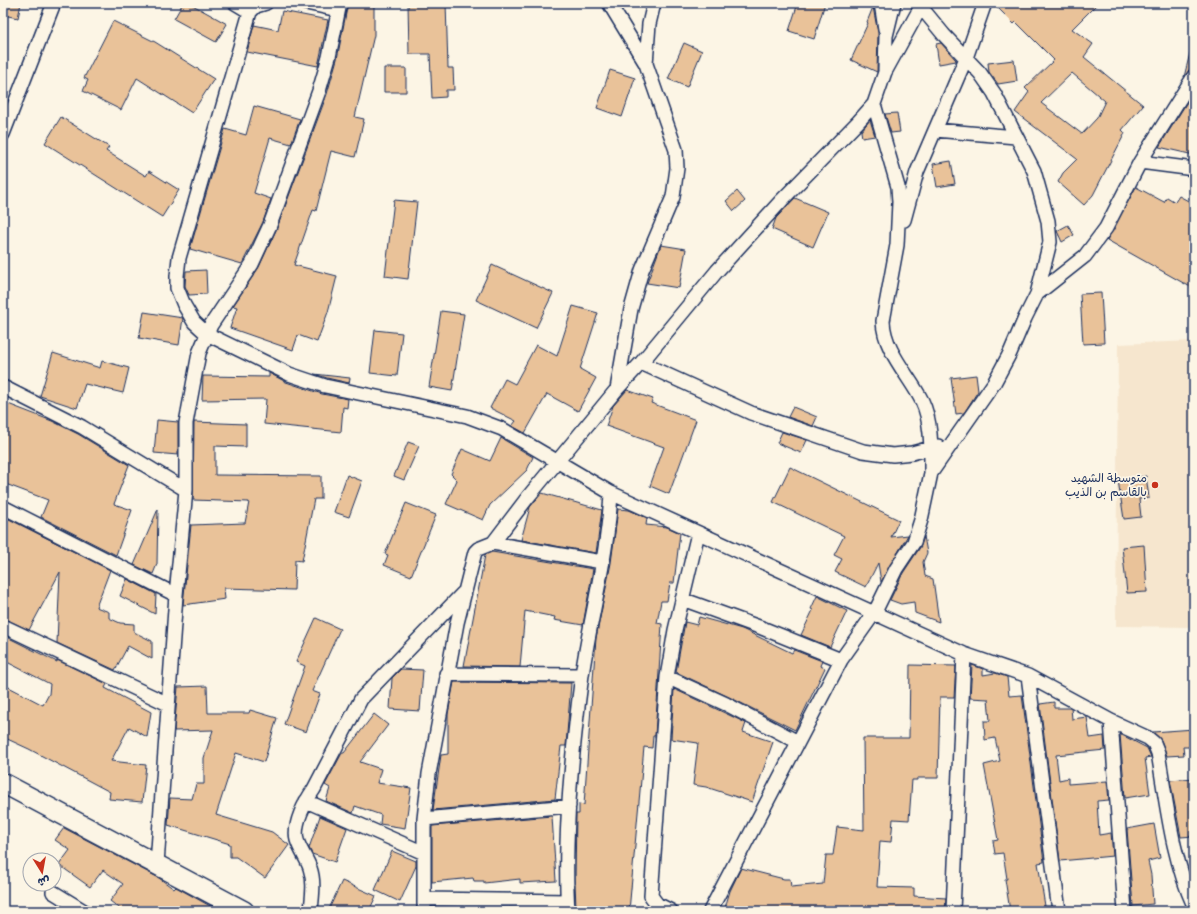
<svg xmlns="http://www.w3.org/2000/svg" width="1197" height="914" font-family="Sriracha,'Playpen Sans Arabic',sans-serif">
<rect width="100%" height="100%" fill="#fcf5e5"/>
<filter id="ink" filterUnits="userSpaceOnUse"><feTurbulence type="fractalNoise" baseFrequency=".025" numOctaves="2"/><feDisplacementMap in="SourceGraphic" scale="8" xChannelSelector="R" yChannelSelector="G"/><feConvolveMatrix kernelMatrix="1 2 1 2 8 2 1 2 1" color-interpolation-filters="sRGB"/></filter>
<g filter="url(#ink)">
<path fill="#f6e6ce" d="M 1194,341 L 1194,627 L 1116,626 L 1118,344 Z"/>
<path fill="#e9c299" stroke="#1b2f5e" fill-rule="evenodd" d="M 3,3 L 21,3 L 18,18 L 3,15 Z
M 183,3 L 189,3 L 227,24 L 216,42 L 174,19 Z
M 348,3 L 374,3 L 374,35 L 355,117 L 364,119 L 355,157 L 331,151 L 316,211 L 313,210 L 294,265 L 337,276 L 328,312 L 317,342 L 298,335 L 293,350 L 230,328 L 237,307 L 233,306 L 259,267 L 277,228 L 327,94 L 337,59 Z
M 408,3 L 446,3 L 448,68 L 453,68 L 454,90 L 446,90 L 446,97 L 432,98 L 430,54 L 409,54 Z
M 798,3 L 825,3 L 814,39 L 789,31 Z
M 993,3 L 1098,3 L 1072,29 L 1093,44 L 1084,57 L 1143,105 L 1122,130 L 1125,133 L 1093,195 L 1084,205 L 1058,182 L 1063,173 L 1077,159 L 1015,112 L 1029,92 L 1025,88 L 1054,60 L 1016,22 L 1014,24 ZM 1072,73 L 1105,101 L 1097,118 L 1082,134 L 1041,103 Z
M 873,7 L 878,33 L 877,72 L 851,60 L 868,23 L 867,22 Z
M 282,11 L 328,20 L 318,66 L 247,52 L 254,25 L 278,30 Z
M 113,21 L 155,42 L 214,79 L 192,113 L 137,78 L 121,110 L 83,91 L 88,80 L 84,78 Z
M 684,43 L 702,51 L 687,87 L 668,79 Z
M 941,43 L 956,60 L 956,61 L 939,64 L 936,44 Z
M 1190,53 L 1194,54 L 1194,68 L 1190,69 L 1184,77 Z
M 1014,60 L 1017,81 L 998,84 L 989,72 L 988,63 Z
M 384,68 L 406,68 L 406,92 L 384,92 Z
M 610,70 L 635,78 L 622,117 L 597,108 Z
M 1194,91 L 1194,155 L 1159,147 Z
M 254,106 L 300,119 L 291,144 L 270,138 L 254,193 L 271,199 L 263,222 L 242,264 L 190,249 L 225,129 L 246,135 Z
M 897,113 L 900,132 L 891,133 L 885,114 Z
M 61,117 L 109,147 L 106,151 L 146,176 L 149,171 L 179,190 L 162,217 L 45,143 Z
M 870,120 L 875,136 L 862,138 L 861,131 Z
M 951,161 L 955,184 L 937,187 L 933,164 Z
M 1136,187 L 1164,202 L 1167,197 L 1175,202 L 1179,196 L 1194,204 L 1194,289 L 1107,240 Z
M 737,191 L 745,201 L 734,211 L 726,201 Z
M 795,198 L 828,212 L 813,247 L 772,229 L 776,218 Z
M 394,200 L 417,202 L 408,279 L 385,276 Z
M 1068,225 L 1074,235 L 1062,242 L 1057,231 Z
M 661,245 L 686,249 L 679,288 L 647,283 Z
M 492,265 L 553,293 L 536,328 L 476,300 Z
M 206,270 L 207,294 L 189,295 L 185,286 L 186,271 Z
M 1101,293 L 1104,343 L 1083,344 L 1080,294 Z
M 573,306 L 598,313 L 580,369 L 596,378 L 578,411 L 547,394 L 525,433 L 512,426 L 516,421 L 490,408 L 505,379 L 515,384 L 536,345 L 557,356 Z
M 441,311 L 464,314 L 452,391 L 429,387 Z
M 144,312 L 183,318 L 179,345 L 139,338 Z
M 375,330 L 402,333 L 397,376 L 370,373 Z
M 53,353 L 100,368 L 102,361 L 129,368 L 123,393 L 85,384 L 77,408 L 40,396 Z
M 269,373 L 286,382 L 322,394 L 348,399 L 347,408 L 343,407 L 341,432 L 264,424 L 266,399 L 202,400 L 203,376 L 269,377 Z
M 314,374 L 350,378 L 349,383 L 327,378 Z
M 976,375 L 978,391 L 964,413 L 956,414 L 951,378 Z
M 627,390 L 653,399 L 651,403 L 696,420 L 669,494 L 650,486 L 664,447 L 606,426 L 613,406 Z
M 3,402 L 52,421 L 78,434 L 129,465 L 114,504 L 132,510 L 116,555 L 41,517 L 48,500 L 3,483 Z
M 793,407 L 817,417 L 813,426 L 788,417 Z
M 157,420 L 178,422 L 178,455 L 154,453 Z
M 194,422 L 246,424 L 246,447 L 215,446 L 215,475 L 321,476 L 321,499 L 314,499 L 302,561 L 295,560 L 294,590 L 224,588 L 225,599 L 183,605 L 191,525 L 245,523 L 249,502 L 193,500 Z
M 782,432 L 807,440 L 801,453 L 777,443 Z
M 501,438 L 533,457 L 527,470 L 490,505 L 483,520 L 446,504 L 457,480 L 451,474 L 462,449 L 490,461 Z
M 408,442 L 419,446 L 404,480 L 394,476 Z
M 790,467 L 899,520 L 891,537 L 908,535 L 881,582 L 878,563 L 866,587 L 835,572 L 842,559 L 834,555 L 844,536 L 773,502 Z
M 347,475 L 362,481 L 349,517 L 334,512 Z
M 1146,476 L 1149,498 L 1139,499 L 1141,517 L 1124,519 L 1118,480 Z
M 542,493 L 602,510 L 596,553 L 521,540 L 530,507 Z
M 406,503 L 436,515 L 411,576 L 384,565 L 388,555 L 385,554 Z
M 158,509 L 157,564 L 153,574 L 134,565 Z
M 618,509 L 629,510 L 647,518 L 646,525 L 667,527 L 680,533 L 674,583 L 670,583 L 667,601 L 661,601 L 657,623 L 662,624 L 655,736 L 653,736 L 652,748 L 644,747 L 629,911 L 576,908 L 575,882 L 576,814 L 579,814 L 579,804 L 584,805 L 596,638 L 611,563 Z
M 5,517 L 110,570 L 96,607 L 109,612 L 109,618 L 120,623 L 134,624 L 134,632 L 152,641 L 152,659 L 128,646 L 115,670 L 57,643 L 60,572 L 29,630 L 3,618 L 3,521 Z
M 924,536 L 927,553 L 923,562 L 925,576 L 933,579 L 939,622 L 915,613 L 914,602 L 901,604 L 890,600 L 903,573 L 921,546 Z
M 1144,545 L 1147,592 L 1127,593 L 1122,547 Z
M 492,552 L 593,569 L 583,625 L 554,620 L 555,617 L 525,611 L 520,667 L 464,666 L 485,555 Z
M 127,579 L 156,594 L 155,614 L 120,596 Z
M 817,596 L 847,611 L 830,647 L 801,635 L 813,610 L 811,609 Z
M 699,617 L 742,629 L 792,653 L 794,650 L 822,661 L 820,666 L 825,668 L 795,730 L 729,697 L 676,672 L 685,622 L 697,625 Z
M 316,618 L 340,629 L 312,691 L 320,694 L 306,732 L 284,724 L 305,666 L 296,662 Z
M 3,635 L 57,662 L 57,660 L 107,684 L 105,688 L 151,712 L 147,737 L 129,727 L 111,761 L 146,765 L 142,802 L 109,799 L 110,792 L 29,749 L 3,737 L 3,684 L 43,705 L 49,694 L 50,684 L 3,660 Z
M 910,665 L 956,666 L 954,697 L 940,697 L 938,778 L 917,778 L 917,780 L 912,780 L 909,820 L 893,819 L 891,842 L 880,841 L 877,887 L 914,888 L 914,896 L 946,898 L 945,911 L 870,909 L 870,911 L 724,911 L 730,891 L 741,868 L 784,879 L 790,879 L 791,887 L 823,884 L 826,855 L 833,855 L 837,827 L 864,830 L 863,738 L 909,738 Z
M 972,665 L 983,669 L 983,675 L 995,673 L 1007,677 L 1009,696 L 1022,695 L 1044,862 L 1038,863 L 1045,906 L 1010,911 L 1005,879 L 1007,879 L 1003,853 L 995,854 L 993,841 L 998,840 L 984,765 L 1000,761 L 995,738 L 985,740 L 984,721 L 990,721 L 988,699 L 970,698 Z
M 401,669 L 423,670 L 420,711 L 390,709 L 392,678 Z
M 454,682 L 571,683 L 566,746 L 561,746 L 555,799 L 433,810 L 441,755 L 448,754 L 448,714 Z
M 207,686 L 208,713 L 249,713 L 250,710 L 277,718 L 264,762 L 236,753 L 216,815 L 272,832 L 289,845 L 265,878 L 236,857 L 230,857 L 230,844 L 168,825 L 170,798 L 192,799 L 196,784 L 204,784 L 204,758 L 213,730 L 174,731 L 178,687 Z
M 674,689 L 746,723 L 743,732 L 773,742 L 752,802 L 706,787 L 693,785 L 698,743 L 671,739 Z
M 1054,702 L 1054,708 L 1071,708 L 1072,719 L 1087,717 L 1090,738 L 1104,736 L 1105,750 L 1056,755 L 1059,780 L 1068,778 L 1068,784 L 1107,781 L 1109,800 L 1097,801 L 1099,835 L 1111,833 L 1113,856 L 1060,861 L 1040,704 Z
M 374,714 L 388,725 L 360,762 L 381,769 L 377,783 L 411,788 L 405,828 L 380,824 L 381,815 L 355,806 L 353,813 L 326,801 L 330,788 L 325,785 L 342,753 L 344,753 Z
M 1194,729 L 1194,747 L 1183,747 L 1184,755 L 1167,756 L 1161,740 L 1153,732 Z
M 1120,734 L 1147,748 L 1151,757 L 1145,758 L 1150,794 L 1125,798 Z
M 1194,778 L 1194,836 L 1181,837 L 1170,780 Z
M 320,816 L 347,828 L 335,862 L 312,854 L 309,848 Z
M 552,816 L 556,881 L 520,883 L 520,879 L 484,883 L 484,881 L 474,881 L 473,878 L 432,882 L 432,826 Z
M 1154,824 L 1160,858 L 1148,861 L 1151,875 L 1153,904 L 1133,906 L 1127,829 Z
M 64,828 L 159,878 L 174,889 L 176,887 L 219,911 L 123,911 L 110,901 L 123,884 L 103,870 L 90,887 L 59,865 L 70,850 L 55,840 Z
M 392,851 L 416,861 L 416,866 L 400,902 L 375,890 Z
M 342,881 L 376,896 L 369,911 L 328,911 Z"/>
<g fill="none" stroke-linecap="round" stroke-linejoin="round">
<g stroke="#1b2f5e" stroke-width="16">
<path id="street" d="M 235,3 L 250,12
M 266,3 L 256,6 L 250,12 L 179,258 L 177,276 L 177,288 L 184,305 L 194,322 L 207,334 L 289,374 L 325,386 L 467,416 L 502,429 L 611,493 L 964,654 L 1028,676 L 1111,721 L 1148,738 L 1154,743 L 1158,753 C 1167,805 1172,858 1194,906
M 306,3 L 338,10
M 609,3 L 646,64 L 676,150 L 677,168 L 673,197 L 642,270 L 631,309 L 617,389
M 881,3 L 885,29
M 921,7 L 944,35 L 980,73 L 994,93 L 1034,171 L 1048,221 L 1050,242 L 1037,294
M 646,64 L 649,24 L 654,3
M 885,70 L 886,36 L 894,3
M 874,104 L 898,187 L 899,202 L 897,245 L 883,321 C 884,351 909,375 922,401 C 932,422 931,450 931,473
M 935,130 L 1016,137
M 3,134 L 54,3
M 1140,162 L 1194,169
M 904,220 L 917,172 L 966,58 L 985,3
M 641,363 L 751,413 L 863,451 L 893,455 L 912,453 L 938,446
M 3,387 L 82,427 L 186,490
M 3,507 L 176,595
M 493,543 L 602,562
M 682,599 L 762,628 L 841,660
M 3,626 L 168,704
M 446,674 L 582,675
M 1028,676 L 1059,911
M 667,677 L 726,704 L 798,742
M 1111,721 L 1125,911
M 306,801 L 424,853
M 424,819 L 569,806
M 157,864 L 176,595 L 186,490 L 186,423 L 199,353 L 211,325 L 252,264 L 270,225 L 319,91 L 329,57 L 340,3
M 53,892 L 84,911
M 424,899 L 567,901
M 311,911 C 312,897 315,882 310,868 C 307,859 300,850 297,840 C 293,824 305,802 314,789 L 361,699 L 463,593
M 424,911 L 424,819 L 429,774 L 457,623 L 475,552 L 478,549 L 493,543 L 528,497 L 617,389 L 641,363 L 717,271 L 782,200 L 858,122 L 874,104 L 885,72 L 923,3
M 568,911 C 563,836 572,750 582,675 C 591,614 608,554 611,493
M 671,911 L 657,904 L 651,896 L 667,677 L 675,630 L 698,533
M 710,911 L 841,660 L 875,612 L 896,569 L 914,542 L 921,520 L 931,473 L 994,383 L 1010,353 L 1025,318 L 1037,294 L 1085,256 L 1106,228 L 1140,162 L 1194,76
M 953,911 L 964,654"/>
</g>
<g stroke="#1b2f5e" stroke-width="22">
<path id="secondary" d="M 3,783 L 244,911"/>
</g>
<use href="#street" stroke="#fcf5e5" stroke-width="13"/>
<use href="#secondary" stroke="#fcf5e5" stroke-width="19"/>
</g>
</g>
<circle fill="#c8321e" stroke="#fcf5e5" stroke-width="1.5" cx="1155" cy="485" r="4"/>
<g text-anchor="middle" dominant-baseline="central" stroke-width="3.5" stroke-linejoin="round" paint-order="stroke">
<g font-size="12" fill="#1b2f5e" stroke="#fcf5e5" text-anchor="end">
<text x="1147" y="478">متوسطة الشهيد<tspan x="1147" dy="14">بالقاسم بن الذيب</tspan></text>
</g>
</g>
<rect width="1197" height="914" fill="none" stroke="#fcf5e5" stroke-width="16"/>
<rect x="8" y="8" width="1181" height="898" fill="none" stroke="#1b2f5e" stroke-width="1.5" filter="url(#ink)"/>
<g transform="translate(42 872) rotate(169)"><circle r="19" fill="#fcf5e5" stroke="#a2a6af"/>
<path d="M0-3L7 15L0 10L-7 15Z" fill="#c8321e"/>
<text y="-6" font-size="11" font-weight="bold" text-anchor="middle" fill="#1b2f5e">ش</text>
</g>
</svg>
